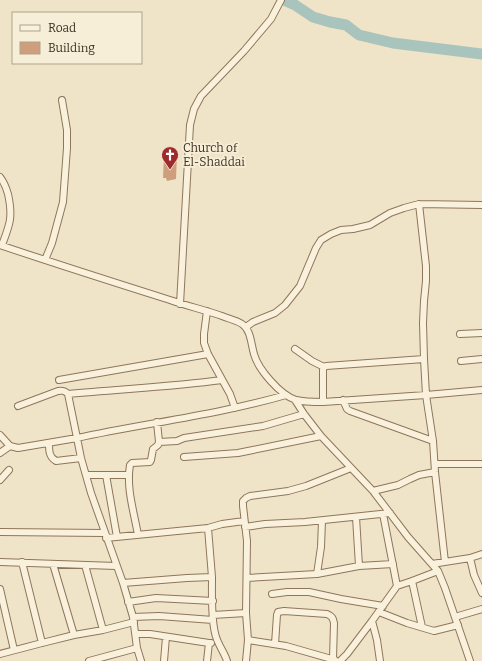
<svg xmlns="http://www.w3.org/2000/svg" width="482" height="661" font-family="Bitter,serif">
<rect width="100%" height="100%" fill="#f0e4c8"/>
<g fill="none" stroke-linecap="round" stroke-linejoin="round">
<path stroke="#a9c4bc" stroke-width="11" d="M 284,0 L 295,5 L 313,17 L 330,22 L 346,25 L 359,35 L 393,43 L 482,54"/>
</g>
<path fill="#cf9f7d" d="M 164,155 L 177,155 L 176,179 L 167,181 L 166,178 L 163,178 Z"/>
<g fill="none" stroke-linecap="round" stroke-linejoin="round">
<g stroke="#8d765c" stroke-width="8">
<path id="minor" d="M 0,177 C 4,182 6,187 8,194 C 13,217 10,224 2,245
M 419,204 L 426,266 L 426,281 L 424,301 L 423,323 L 424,359 L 426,395 L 433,441 L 435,472 L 445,562
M 0,245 C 56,264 113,282 170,300 C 187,306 205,310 222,316 C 229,319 236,320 242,324 C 251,330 251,344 254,354 C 258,369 280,395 296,400 C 304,402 314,402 323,402 L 426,395 L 482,390
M 45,260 L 52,243 L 63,202 L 67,148 L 67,130 L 62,100
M 180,304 L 190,125 L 194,109 L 201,96 L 244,51 L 271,19 L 281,0
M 207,311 L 204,334 L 204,343 L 208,354 L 230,394 L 235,408
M 246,327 L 253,322 L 275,313 L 285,305 L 300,286 L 316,248 L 321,240 L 331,234 L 341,230 L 353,229 L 370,225 L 390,213 L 404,208 L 419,204 L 482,205
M 460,334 L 482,333
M 295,349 L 312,361 L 324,367
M 461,361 L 482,359
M 59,380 L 208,354
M 68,394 C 119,389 171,387 222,380
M 295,400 L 304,414 L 321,436 L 373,491 L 408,537 L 438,571 L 445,588 L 470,661
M 343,400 L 347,409 L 350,411 L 433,441
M 323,402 L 323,370 L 324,367 L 326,366 L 424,359
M 0,435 L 10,446 L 18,448 L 77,438 L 68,394 C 65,391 63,390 58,391 L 18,406
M 159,442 L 177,441 L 184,438 L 263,426 L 304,414
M 49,443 C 49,451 49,457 56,461 L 81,458
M 0,453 L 10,446
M 184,457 L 238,453 L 321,436
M 436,464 L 482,464
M 87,475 L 106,475
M 0,480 L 9,470
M 373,491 L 398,485 L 410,479 L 419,475 L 435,472
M 383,514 L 397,586
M 356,517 L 359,566
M 245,527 L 265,524 L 305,522 L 390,513
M 208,528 L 212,577
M 0,532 L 105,533
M 138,535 C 134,512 126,488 130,465 L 132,463 L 150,462 L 151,460 L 153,449 L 158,445 L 159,442 L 157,422
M 117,537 L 106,475 L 129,475
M 106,538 L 208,528 L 222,524 L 244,521
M 470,558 L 474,575 L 482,593
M 0,562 L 116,566
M 22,562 L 42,643
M 53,564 L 74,635
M 432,564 L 470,558 L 482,554
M 85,565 L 103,630
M 317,574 L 321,547 L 322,521
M 247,578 L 317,574 L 359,566 L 393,564
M 412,581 L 422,627
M 123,583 L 187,578 L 212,577 C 212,595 211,616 215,633 C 217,644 224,651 227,661
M 0,589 L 14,650
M 272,594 L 287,592 L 309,592 L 341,599 L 383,606
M 128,602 L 156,598 L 213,601
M 379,612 L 407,623 L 434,631 L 458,625
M 213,615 L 246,613
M 133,617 L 159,616 L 213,620
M 455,617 L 482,609
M 372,621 L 377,640 L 380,661
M 136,634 L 150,634 L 209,643
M 248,640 L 286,646 L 335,660
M 275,644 L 277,615 L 278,612 L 284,611 L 327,614 C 332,616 333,618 334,623 L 333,659
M 0,654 L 42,643 L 74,635 L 103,630 L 134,622
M 89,661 L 137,648
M 141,661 L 137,648 L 133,617 L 123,583 L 91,493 L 81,458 L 77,438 C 146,423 217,415 286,395
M 164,661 L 166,637
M 207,661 L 209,643 L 211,643
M 246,661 L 248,640 L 246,613 L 247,541 L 243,506 L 243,501 L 246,498 L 250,496 L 288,491 L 306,486 L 351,468
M 340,661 L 347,654 L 372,621 L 397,586 L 412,581 L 438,571"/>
</g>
<use href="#minor" stroke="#faf1dc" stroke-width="6"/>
</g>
<defs>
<g id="church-pin" transform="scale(0.9)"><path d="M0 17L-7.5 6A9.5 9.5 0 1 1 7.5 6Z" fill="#9e2a2b" stroke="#f7eed8"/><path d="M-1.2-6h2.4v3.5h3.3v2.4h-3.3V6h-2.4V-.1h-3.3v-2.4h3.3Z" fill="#fff"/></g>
</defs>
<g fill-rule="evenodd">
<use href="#church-pin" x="170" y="155"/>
</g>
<g text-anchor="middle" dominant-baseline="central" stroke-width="3.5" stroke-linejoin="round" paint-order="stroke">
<g font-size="12" fill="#3d2e20" stroke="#f7eed8" text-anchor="start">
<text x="183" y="148">Church of<tspan x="183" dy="14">El-Shaddai</tspan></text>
</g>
</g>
<rect x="12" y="12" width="130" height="52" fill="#f7eed8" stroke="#ada18e"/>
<rect x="20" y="25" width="20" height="6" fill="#faf1dc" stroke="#ada18e"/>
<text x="48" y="32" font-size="12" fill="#3d2e20">Road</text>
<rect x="20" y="42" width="20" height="12" fill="#cf9f7d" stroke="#ada18e"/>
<text x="48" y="52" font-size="12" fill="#3d2e20">Building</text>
</svg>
